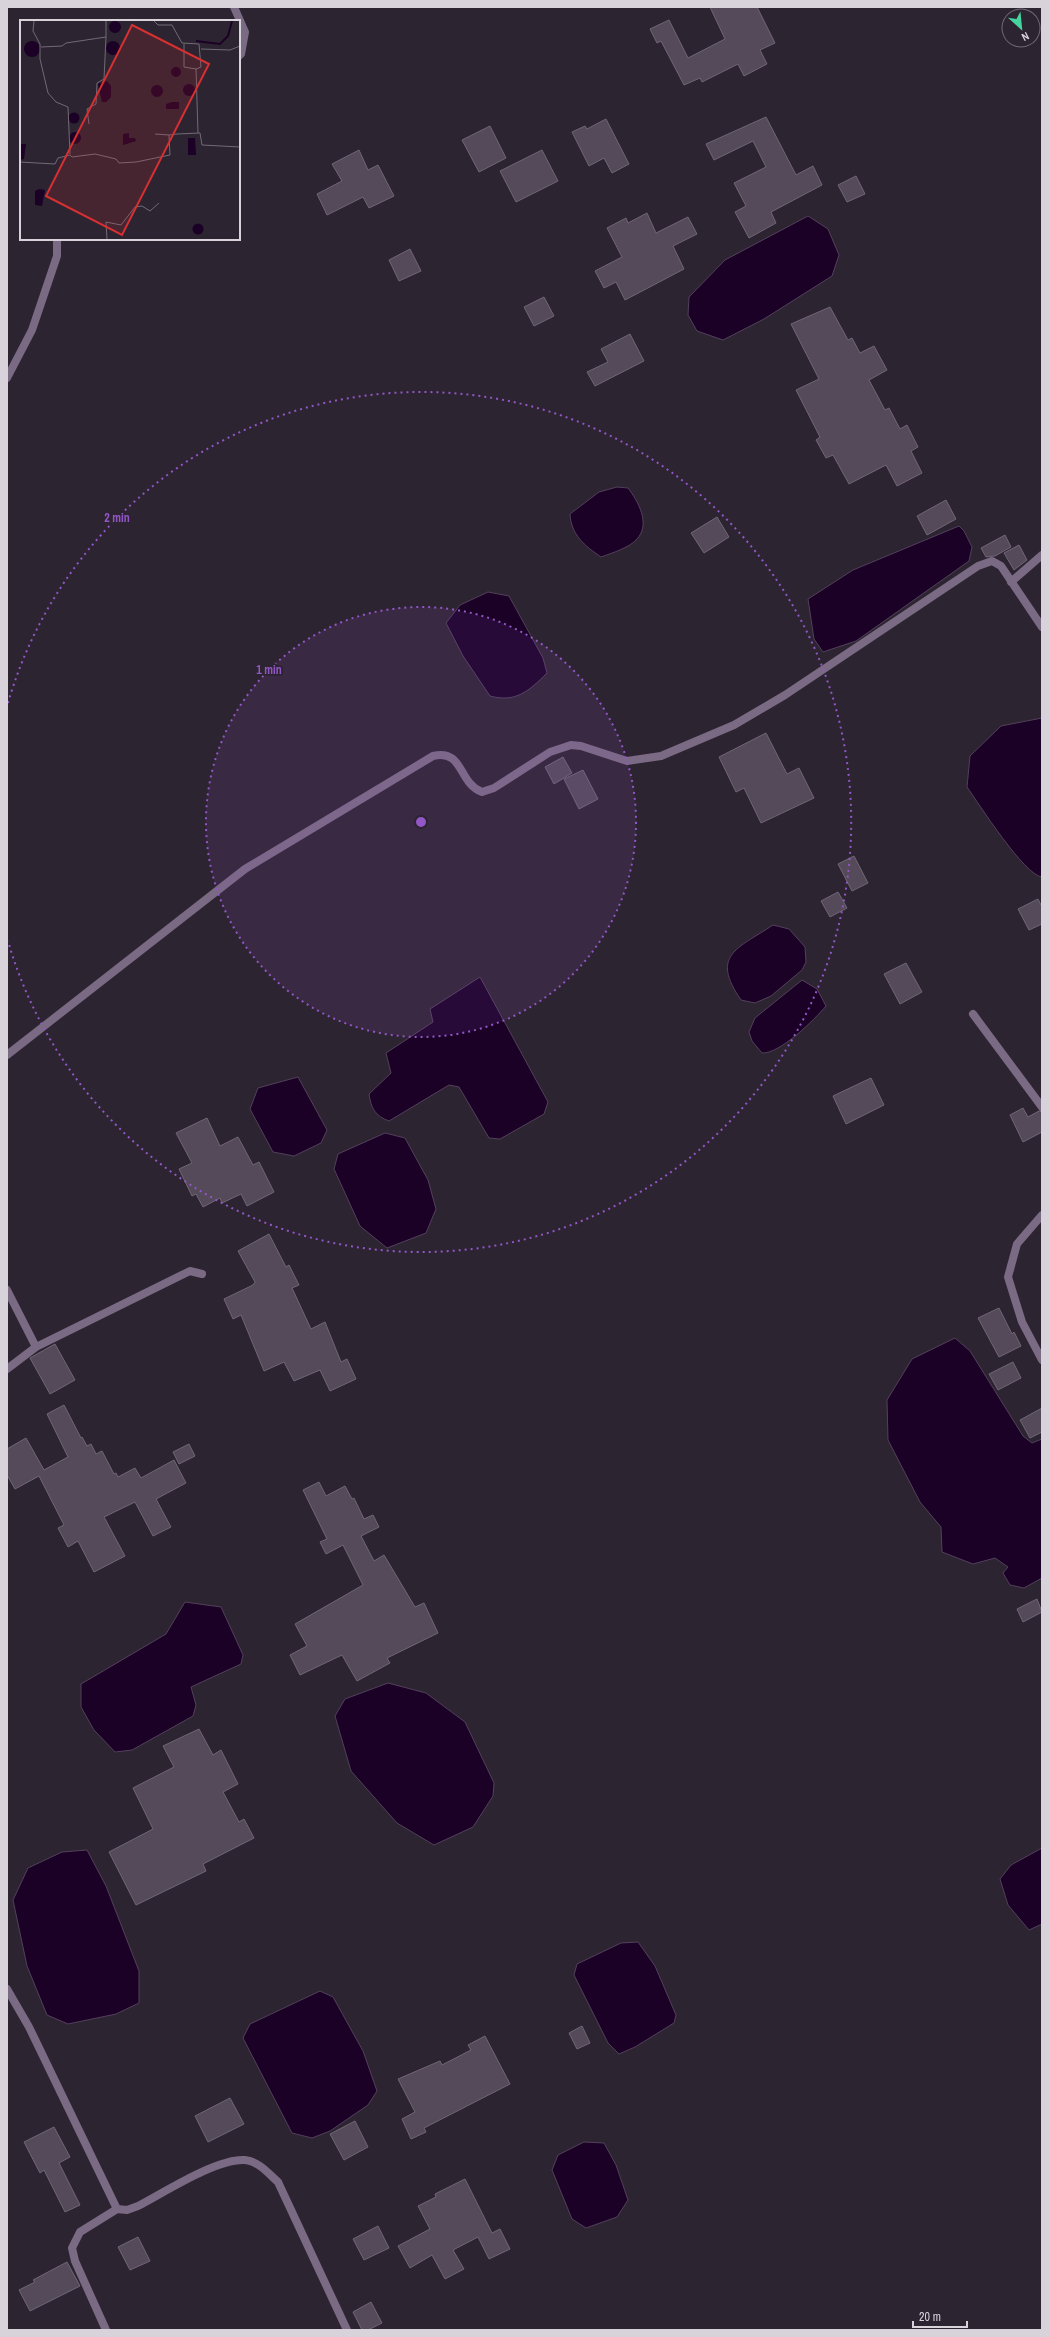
<svg xmlns="http://www.w3.org/2000/svg" width="1049" height="2337" font-family="'Archivo Narrow',sans-serif">
<rect width="100%" height="100%" fill="#2d2432"/>
<path fill="#1a0125" stroke="#53405c" d="M 808,216 L 828,229 L 839,255 L 832,276 L 764,319 L 723,340 L 697,331 L 688,315 L 689,297 L 725,260 Z
M 617,487 L 628,488 C 638,501 651,524 637,539 C 629,548 612,553 601,557 C 585,546 571,535 570,514 L 599,492 Z
M 959,526 L 964,531 L 972,547 L 969,561 L 856,641 L 823,652 L 814,639 L 808,599 L 853,570 Z
M 488,592 L 509,596 L 543,658 L 547,673 C 529,691 516,703 490,696 L 463,656 L 446,623 L 460,605 Z
M 1042,718 L 1042,877 C 1024,875 979,804 967,787 L 970,756 L 1001,726 Z
M 773,925 L 789,929 L 805,947 L 806,962 L 802,970 L 771,996 L 755,1003 L 741,1000 C 710,955 737,949 773,925 Z
M 480,977 L 548,1102 L 544,1114 L 500,1139 L 489,1138 L 459,1087 L 449,1085 L 389,1121 C 375,1116 371,1108 369,1094 L 391,1073 L 386,1053 L 433,1022 L 430,1009 Z
M 802,980 L 817,989 L 826,1006 C 814,1020 780,1054 762,1053 L 752,1041 L 749,1032 L 755,1018 Z
M 298,1077 L 327,1130 L 321,1143 L 294,1156 L 273,1152 L 250,1109 L 258,1088 Z
M 385,1133 L 405,1138 L 428,1180 L 436,1209 L 426,1233 L 387,1248 L 360,1226 L 334,1169 L 338,1154 Z
M 955,1338 L 970,1351 L 1023,1436 L 1032,1443 L 1042,1439 L 1042,1578 L 1024,1588 L 1010,1585 L 1003,1573 L 1008,1567 L 995,1558 L 973,1564 L 942,1552 L 941,1527 L 920,1502 L 888,1440 L 887,1400 L 912,1359 Z
M 185,1602 L 221,1607 L 243,1655 L 241,1664 L 191,1687 L 196,1705 L 193,1716 L 132,1750 L 115,1752 L 94,1730 L 81,1707 L 81,1684 L 166,1634 Z
M 388,1683 L 426,1693 L 465,1722 L 494,1783 L 493,1796 L 473,1827 L 434,1845 L 397,1823 L 351,1771 L 335,1716 L 345,1699 Z
M 1042,1848 L 1042,1924 L 1029,1930 L 1008,1905 L 1000,1879 L 1011,1865 Z
M 87,1850 L 106,1886 L 139,1971 L 139,2003 L 116,2014 L 68,2024 L 47,2015 L 27,1966 L 13,1900 L 28,1868 L 62,1852 Z
M 638,1942 L 655,1966 L 676,2015 L 674,2023 L 635,2047 L 619,2054 L 608,2043 L 574,1975 L 577,1964 L 621,1943 Z
M 320,1991 L 333,1997 L 363,2051 L 377,2091 L 368,2105 L 330,2131 L 312,2138 L 292,2133 L 243,2038 L 250,2024 Z
M 584,2142 L 604,2143 L 616,2165 L 628,2200 L 617,2217 L 586,2228 L 572,2219 L 552,2170 L 558,2155 Z"/>
<path fill="#554a5a" stroke="#706676" d="M 710,7 L 757,7 L 775,43 L 760,50 L 767,64 L 744,76 L 738,64 L 702,82 L 700,78 L 684,85 L 661,41 L 657,43 L 650,29 L 669,20 L 688,58 L 725,39 Z
M 766,117 L 796,175 L 813,166 L 822,185 L 771,212 L 776,223 L 749,238 L 735,212 L 746,206 L 734,183 L 766,167 L 753,141 L 714,160 L 706,144 Z
M 606,119 L 629,164 L 612,173 L 604,158 L 589,166 L 572,132 L 585,126 L 587,129 Z
M 490,126 L 506,158 L 479,172 L 462,140 Z
M 359,150 L 368,170 L 378,165 L 394,196 L 369,208 L 363,197 L 327,215 L 317,194 L 342,181 L 332,164 Z
M 542,150 L 558,181 L 516,202 L 500,171 Z
M 856,176 L 865,194 L 847,202 L 838,185 Z
M 647,213 L 656,233 L 688,217 L 697,234 L 673,246 L 684,269 L 625,300 L 616,282 L 604,288 L 595,271 L 622,257 L 607,228 L 626,218 L 628,223 Z
M 410,249 L 421,271 L 399,281 L 389,260 Z
M 544,297 L 554,316 L 534,326 L 524,307 Z
M 830,307 L 848,340 L 852,338 L 860,353 L 874,346 L 887,370 L 869,380 L 885,410 L 889,408 L 900,429 L 907,425 L 918,447 L 911,451 L 922,473 L 897,486 L 886,465 L 849,484 L 833,455 L 826,458 L 816,440 L 820,437 L 796,390 L 819,379 L 791,324 Z
M 630,334 L 644,361 L 595,386 L 587,372 L 608,362 L 601,349 Z
M 946,500 L 956,519 L 927,535 L 917,516 Z
M 717,517 L 729,537 L 704,553 L 691,533 Z
M 1005,535 L 1011,547 L 995,556 L 986,557 L 981,548 Z
M 1019,545 L 1027,560 L 1014,570 L 1004,553 Z
M 766,733 L 787,774 L 799,768 L 814,798 L 761,823 L 744,788 L 736,792 L 719,757 Z
M 563,757 L 572,773 L 554,784 L 545,767 Z
M 583,770 L 598,799 L 579,809 L 564,779 Z
M 854,856 L 868,883 L 852,891 L 838,864 Z
M 838,892 L 847,908 L 830,917 L 821,901 Z
M 1038,899 L 1042,907 L 1042,924 L 1029,930 L 1018,909 Z
M 906,963 L 922,992 L 900,1004 L 884,974 Z
M 871,1078 L 884,1105 L 846,1124 L 833,1096 Z
M 1023,1108 L 1028,1117 L 1039,1111 L 1042,1112 L 1042,1132 L 1023,1142 L 1010,1115 Z
M 207,1118 L 220,1146 L 238,1137 L 253,1165 L 259,1162 L 274,1192 L 247,1206 L 241,1194 L 222,1203 L 220,1198 L 203,1207 L 196,1194 L 192,1196 L 179,1169 L 192,1163 L 176,1133 Z
M 269,1234 L 286,1267 L 289,1265 L 299,1285 L 292,1288 L 311,1329 L 325,1322 L 341,1362 L 347,1359 L 356,1379 L 330,1391 L 320,1370 L 294,1381 L 284,1362 L 264,1371 L 241,1315 L 233,1319 L 224,1299 L 253,1285 L 255,1282 L 238,1251 Z
M 999,1308 L 1012,1334 L 1014,1332 L 1021,1346 L 999,1357 L 978,1318 Z
M 55,1344 L 75,1380 L 50,1394 L 30,1358 Z
M 1013,1362 L 1021,1378 L 998,1390 L 989,1374 Z
M 64,1405 L 81,1438 L 82,1437 L 87,1446 L 91,1444 L 96,1454 L 102,1451 L 114,1474 L 116,1473 L 118,1477 L 135,1468 L 141,1478 L 174,1460 L 186,1483 L 156,1499 L 171,1527 L 153,1536 L 135,1502 L 104,1517 L 125,1556 L 94,1572 L 78,1541 L 68,1547 L 58,1528 L 64,1525 L 39,1476 L 15,1489 L 7,1475 L 7,1449 L 26,1438 L 44,1470 L 68,1457 L 47,1414 Z
M 1042,1408 L 1042,1432 L 1030,1438 L 1020,1420 Z
M 189,1444 L 195,1456 L 179,1464 L 173,1452 Z
M 319,1482 L 326,1496 L 345,1486 L 352,1499 L 354,1498 L 364,1519 L 373,1515 L 379,1527 L 361,1536 L 374,1561 L 384,1555 L 415,1607 L 424,1603 L 438,1633 L 387,1658 L 390,1663 L 357,1681 L 342,1655 L 300,1675 L 290,1655 L 307,1646 L 295,1624 L 363,1585 L 343,1545 L 326,1554 L 320,1542 L 327,1539 L 303,1490 Z
M 1037,1599 L 1042,1612 L 1023,1622 L 1017,1609 Z
M 199,1729 L 213,1755 L 221,1750 L 238,1784 L 223,1792 L 239,1822 L 244,1819 L 254,1838 L 203,1864 L 206,1871 L 136,1905 L 109,1852 L 153,1829 L 133,1788 L 174,1767 L 163,1746 Z
M 582,2026 L 590,2043 L 577,2049 L 569,2033 Z
M 485,2036 L 510,2084 L 424,2128 L 426,2132 L 411,2139 L 402,2119 L 415,2112 L 398,2079 L 440,2061 L 442,2065 L 471,2050 L 468,2045 Z
M 230,2098 L 244,2124 L 208,2142 L 195,2116 Z
M 355,2121 L 368,2147 L 344,2160 L 330,2134 Z
M 54,2127 L 70,2157 L 59,2163 L 80,2205 L 65,2212 L 44,2170 L 40,2173 L 24,2142 Z
M 465,2179 L 492,2233 L 500,2229 L 510,2249 L 489,2259 L 478,2237 L 453,2250 L 464,2269 L 445,2279 L 432,2255 L 410,2268 L 398,2246 L 430,2229 L 418,2206 L 436,2197 L 435,2194 Z
M 378,2226 L 389,2248 L 364,2260 L 353,2239 Z
M 138,2237 L 150,2261 L 130,2270 L 118,2247 Z
M 67,2262 L 80,2286 L 30,2311 L 19,2290 L 35,2282 L 33,2280 Z
M 371,2302 L 382,2323 L 368,2330 L 362,2330 L 353,2312 Z"/>
<g fill="none" stroke-linecap="round" stroke-linejoin="round">
<path stroke="#7a6a83" stroke-width="8" d="M 234,7 L 245,32 L 241,54 L 239,56
M 7,378 L 32,330 L 57,256 L 57,239
M 1011,582 L 1042,555
M 973,1014 L 1042,1107
M 7,1055 L 245,869 L 433,756 C 464,749 458,783 482,792 L 494,788 L 550,752 L 571,745 L 581,746 L 627,761 L 661,756 L 734,725 L 785,695 L 978,566 L 992,561 L 1001,566 L 1042,627
M 1042,1215 L 1017,1244 L 1008,1277 L 1022,1322 L 1042,1360
M 7,1290 L 36,1347 L 7,1369
M 36,1347 L 190,1271 L 202,1274
M 7,1989 L 29,2027 L 117,2209 L 127,2210 L 138,2206 C 165,2192 217,2158 245,2160 C 258,2161 269,2174 278,2182 L 347,2330
M 106,2330 L 75,2261 L 72,2248 L 80,2232 L 117,2209"/>
</g>
<circle cx="421" cy="822" r="215" fill="#9256c6" fill-opacity=".12"/>
<g fill="none" stroke="#9256c6" stroke-width="2" stroke-dasharray="2 4">
<circle cx="421" cy="822" r="215"/>
<path d="M8 703A430 430 0 1 1 8 941"/>
</g>
<g transform="translate(20 20)">
<rect width="220" height="220" fill="#2d2432"/>
<path d="M89 7a6 6 0 1 1 12 0a6 6 0 1 1-12 0ZM4 29a8 8 0 1 1 16 0a8 8 0 1 1-16 0ZM86 28a7 7 0 1 1 14 0a7 7 0 1 1-14 0ZM151 52a5 5 0 1 1 10 0a5 5 0 1 1-10 0ZM 87,61 L 91,66 L 91,77 L 86,82 L 82,82 L 78,64 ZM163 70a6 6 0 1 1 12 0a6 6 0 1 1-12 0ZM131 71a6 6 0 1 1 12 0a6 6 0 1 1-12 0ZM 152,82 L 159,82 L 159,89 L 146,89 L 146,84 ZM48.5 98a5.5 5.5 0 1 1 11 0a5.5 5.5 0 1 1-11 0ZM49 118a6 6 0 1 1 12 0a6 6 0 1 1-12 0ZM 109,113 L 109,118 L 115,118 L 116,121 L 103,125 L 103,114 ZM 168,118 L 175,118 L 176,135 L 168,135 ZM 0,124 L 6,124 L 4,139 L 0,140 ZM 19,169 L 25,170 L 22,186 L 15,185 L 15,171 ZM172.5 209a5.5 5.5 0 1 1 11 0a5.5 5.5 0 1 1-11 0Z" fill="#1a0125"/>
<path fill="none" stroke="#1a0125" stroke-width="2" d="M 176,21 L 200,24 L 208,16 L 212,1"/>
<path fill="none" stroke="#716a76" stroke-width="1" d="M 14,1 L 13,11 L 20,24 L 20,39 L 28,73 L 36,82 L 48,87 L 50,134M 134,1 L 138,5 L 152,5 L 162,23 L 179,24 L 181,47 L 176,49M 164,24 L 164,47 L 176,49 L 178,113M 21,27 L 42,26 L 46,23 L 86,17 L 86,1M 181,29 L 210,30 L 220,26M 69,104 L 67,89 L 76,84 L 77,63 L 84,59 L 86,17M 135,114 L 149,115M 0,142 L 35,144 L 38,138 L 50,135 L 52,137 L 75,134 L 96,139 L 99,143 L 116,142 L 150,135 L 149,115 L 157,114 L 180,113 L 182,125 L 220,127M 87,219 L 86,202 L 101,205 L 115,187 L 122,186 L 130,191 L 139,183"/>
<path fill="#d63031" fill-opacity="0.15" stroke="#d63031" stroke-width="2" d="M 112,5 L 189,44 L 102,215 L 26,176 Z"/>
<rect width="220" height="220" fill="none" stroke="#d8d2db" stroke-width="2"/>
</g>
<circle cx="421" cy="822" r="6" fill="#9256c6" stroke="#2d2432" stroke-width="2"/>
<g font-size="12" text-anchor="middle" font-weight="bold" fill="#9256c6" stroke="#2d2432" stroke-width="3.5" stroke-linejoin="round" paint-order="stroke">
<text x="117" y="522">2 min</text>
<text x="269" y="674">1 min</text>
</g>
<rect width="1049" height="2337" fill="none" stroke="#d8d2db" stroke-width="16"/>
<g transform="translate(1021 28) rotate(153)"><circle r="19" fill="#2d2432" stroke="#716a76"/>
<path d="M0-3L7 15L0 10L-7 15Z" fill="#46d49e"/>
<text y="-6" font-size="11" font-weight="bold" text-anchor="middle" fill="#d8d2db">N</text>
</g>
<path d="M913 2321v6h54v-6" fill="none" stroke="#d8d2db" stroke-width="2"/>
<text x="919" y="2321" font-size="12" fill="#d8d2db" stroke="#2d2432" stroke-width="3" paint-order="stroke">20 m</text>
</svg>
